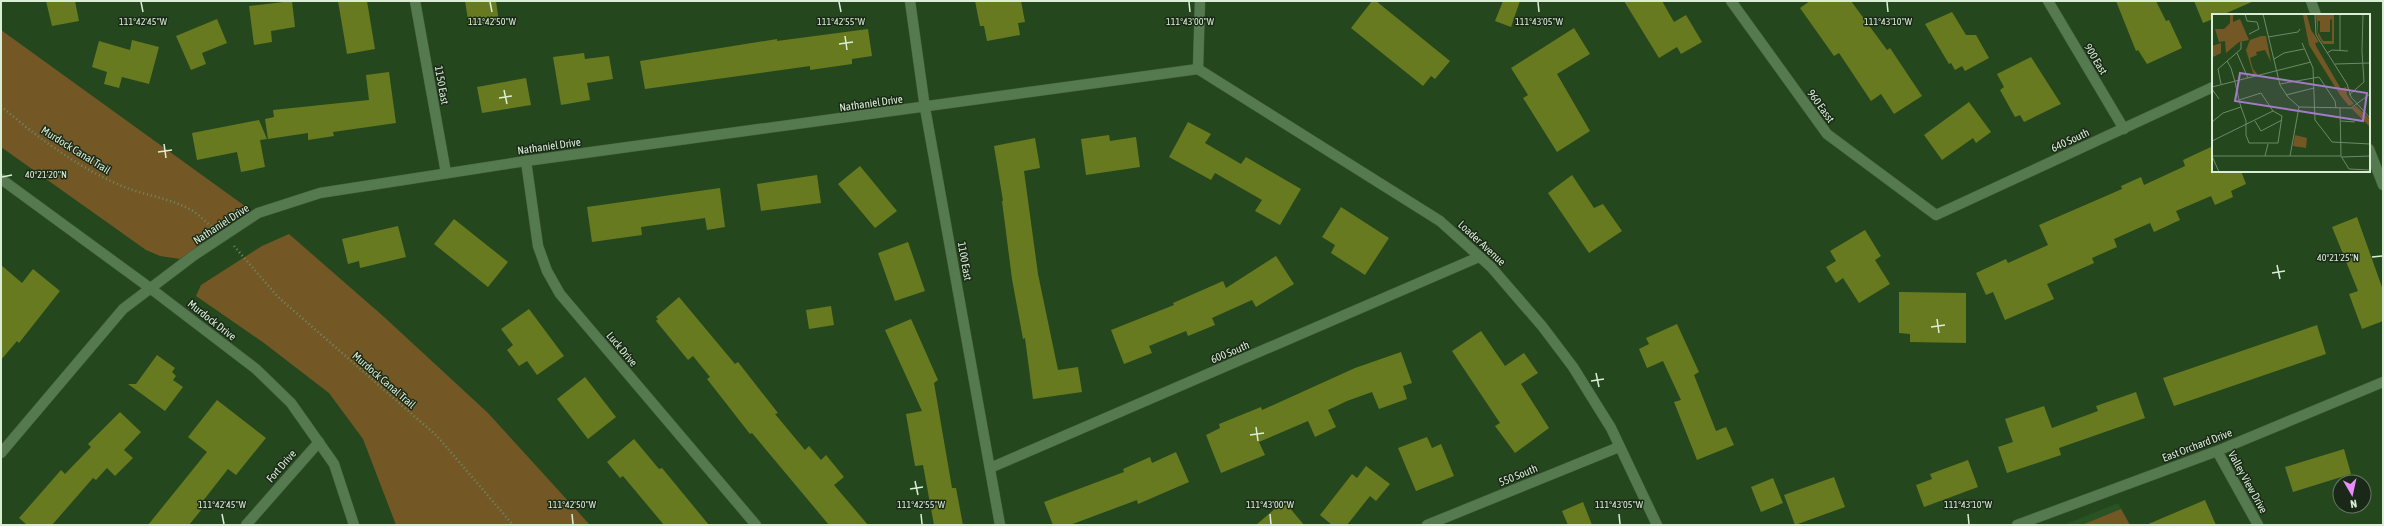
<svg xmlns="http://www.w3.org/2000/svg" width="2384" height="526" font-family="'Asap Condensed',sans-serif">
<rect width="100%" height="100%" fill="#25471e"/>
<path fill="#2a5222" d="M 2118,503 L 2130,525 L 2064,525 Z"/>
<path fill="#735826" d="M 1,30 L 249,209 L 180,259 L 160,256 L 146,250 L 1,147 Z
M 289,234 L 383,316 L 488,413 L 590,525 L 396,525 L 363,439 L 329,393 L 264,343 L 196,296 L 201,285 L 262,246 Z
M 2121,509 L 2130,525 L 2082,525 Z"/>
<path fill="#687a1f" d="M 46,1 L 75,1 L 79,21 L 52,26 Z
M 292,1 L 295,27 L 271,31 L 272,42 L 254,45 L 249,6 Z
M 338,1 L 367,1 L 375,49 L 347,54 Z
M 465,1 L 496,1 L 499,22 L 469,26 Z
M 975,1 L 1021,1 L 1025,22 L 1018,23 L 1020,35 L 987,41 L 984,26 L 980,26 Z
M 1372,1 L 1376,1 L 1450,61 L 1435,79 L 1431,76 L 1423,86 L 1351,28 Z
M 1503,1 L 1520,1 L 1511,27 L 1495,21 Z
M 1624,1 L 1662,1 L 1674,22 L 1686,15 L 1702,42 L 1681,54 L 1677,47 L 1659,58 Z
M 1810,1 L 1851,1 L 1887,50 L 1890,48 L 1922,96 L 1894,114 L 1881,94 L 1871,101 L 1839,53 L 1834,56 L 1800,8 Z
M 2116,1 L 2156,1 L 2166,21 L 2169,20 L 2182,48 L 2147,64 L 2138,50 L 2136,51 Z
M 2194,1 L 2254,1 L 2222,15 L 2213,15 L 2213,19 L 2203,23 Z
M 1952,12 L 1966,35 L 1976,35 L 1989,58 L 1965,71 L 1962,66 L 1955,70 L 1951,63 L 1949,64 L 1925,24 Z
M 217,19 L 227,43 L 202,53 L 206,64 L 191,70 L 176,36 Z
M 1574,28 L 1590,54 L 1557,74 L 1590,131 L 1557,152 L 1523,98 L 1528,95 L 1511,68 Z
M 868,29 L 872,56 L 852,59 L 852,64 L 810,70 L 810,66 L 645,89 L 640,61 L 777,39 L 777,41 Z
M 132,40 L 159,47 L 149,84 L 122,77 L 119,88 L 104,84 L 107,72 L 92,67 L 99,41 L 130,50 Z
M 584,53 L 585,59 L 609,56 L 613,79 L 587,83 L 590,100 L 561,105 L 553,57 Z
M 2031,57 L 2061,104 L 2024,122 L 2020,115 L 2015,117 L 2000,90 L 2004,87 L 1997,74 Z
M 389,72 L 396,123 L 333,132 L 334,136 L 308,140 L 308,133 L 268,139 L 265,119 L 274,117 L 273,110 L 369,100 L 366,75 Z
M 526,78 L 531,105 L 482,113 L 477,87 Z
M 1969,102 L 1991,132 L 1976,143 L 1973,138 L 1942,160 L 1924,135 Z
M 259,120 L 267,139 L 260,140 L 265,167 L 241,172 L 237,152 L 197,160 L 192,133 Z
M 1188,122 L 1211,134 L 1205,143 L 1241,164 L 1246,157 L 1301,189 L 1280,225 L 1255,211 L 1262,200 L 1215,173 L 1211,180 L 1169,157 Z
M 1109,135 L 1110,141 L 1136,137 L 1140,167 L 1086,175 L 1081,139 Z
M 1035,138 L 1040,168 L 1024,171 L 1038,274 L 1058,370 L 1078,367 L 1082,392 L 1033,399 L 1025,338 L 1023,339 L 1012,279 L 1002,201 L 1003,201 L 994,146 Z
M 2213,146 L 2213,171 L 2241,171 L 2246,184 L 2231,191 L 2233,197 L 2215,205 L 2211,196 L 2176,211 L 2180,220 L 2154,232 L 2150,223 L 2114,239 L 2117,247 L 2092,258 L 2094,263 L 2047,284 L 2054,299 L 2005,320 L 1993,292 L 1986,295 L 1976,273 L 2006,259 L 2008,263 L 2048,245 L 2039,225 L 2122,189 L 2121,186 L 2141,177 L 2144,185 L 2185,166 L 2183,160 Z
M 860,166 L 897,211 L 875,228 L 838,184 Z
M 817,175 L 821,203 L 761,211 L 757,184 Z
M 1572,175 L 1594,208 L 1603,204 L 1622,231 L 1589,253 L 1548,193 Z
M 720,188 L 725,227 L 707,230 L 705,218 L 641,227 L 642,235 L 592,242 L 587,207 Z
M 1341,207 L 1389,238 L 1365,275 L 1331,253 L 1335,245 L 1322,237 Z
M 2357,217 L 2383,290 L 2383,321 L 2362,329 L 2349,294 L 2358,291 L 2332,227 Z
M 454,219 L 508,262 L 488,287 L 434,244 Z
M 398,226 L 406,257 L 360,268 L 359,261 L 348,264 L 342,239 Z
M 1865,230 L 1881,256 L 1875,260 L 1890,284 L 1859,303 L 1843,278 L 1836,283 L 1826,267 L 1836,261 L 1830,251 Z
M 908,242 L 925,291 L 895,301 L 878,253 Z
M 1276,256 L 1294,284 L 1256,307 L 1252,300 L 1212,318 L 1215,325 L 1188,336 L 1186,331 L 1149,346 L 1152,353 L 1124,364 L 1111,330 L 1174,305 L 1173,303 L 1223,281 L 1226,288 Z
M 1,265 L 22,283 L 33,269 L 60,291 L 19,343 L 17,341 L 1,360 Z
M 1899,292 L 1966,293 L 1966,343 L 1910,342 L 1910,334 L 1899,333 Z
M 679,297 L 735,364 L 738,362 L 778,413 L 775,414 L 805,450 L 809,446 L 821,460 L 826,455 L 844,477 L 834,485 L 868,525 L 829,525 L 752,433 L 750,434 L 707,379 L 710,377 L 693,356 L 688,360 L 656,321 L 658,319 L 656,317 Z
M 831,306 L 834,325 L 809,329 L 806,310 Z
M 529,309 L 564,356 L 537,375 L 527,361 L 519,366 L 507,350 L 513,345 L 501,329 Z
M 911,319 L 938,380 L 934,383 L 952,488 L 956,488 L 963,525 L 934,525 L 923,465 L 915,466 L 906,414 L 922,411 L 885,330 Z
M 1677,324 L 1699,372 L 1694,375 L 1716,431 L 1726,427 L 1734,445 L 1697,460 L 1674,402 L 1681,400 L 1663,361 L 1647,368 L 1639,349 L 1649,344 L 1646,338 Z
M 2317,325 L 2326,354 L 2174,406 L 2163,378 Z
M 1481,331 L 1505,366 L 1524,353 L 1538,373 L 1521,384 L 1549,428 L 1515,453 L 1495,426 L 1500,423 L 1452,351 Z
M 1401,352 L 1412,383 L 1403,386 L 1407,399 L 1379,409 L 1372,392 L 1347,401 L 1328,410 L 1336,427 L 1315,437 L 1308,421 L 1259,442 L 1265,455 L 1221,473 L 1206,435 L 1220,428 L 1219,424 L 1261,407 L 1262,410 L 1355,368 Z
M 157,355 L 175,368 L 172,372 L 176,376 L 173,380 L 183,387 L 165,411 L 128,384 L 136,384 Z
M 585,377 L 616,417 L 588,439 L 557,399 Z
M 2136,392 L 2145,418 L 2059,448 L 2061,455 L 2007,473 L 1998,447 L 2013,442 L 2005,419 L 2044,406 L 2052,428 L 2098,411 L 2096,406 Z
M 217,400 L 266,438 L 236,475 L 228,469 L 199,506 L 202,509 L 189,525 L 148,525 L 207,452 L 188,437 Z
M 120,412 L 141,432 L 124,450 L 133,458 L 115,476 L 107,468 L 96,480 L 93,478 L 52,525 L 27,525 L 19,518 L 61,470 L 65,474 L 91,447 L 88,444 Z
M 1427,437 L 1432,448 L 1441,444 L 1454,476 L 1416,491 L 1398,448 Z
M 634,439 L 659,469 L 662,468 L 709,525 L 664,525 L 623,476 L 620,478 L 607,462 Z
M 2344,449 L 2351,474 L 2293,492 L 2285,467 Z
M 1176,452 L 1189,482 L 1138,504 L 1137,500 L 1070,525 L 1053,525 L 1044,502 L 1124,472 L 1123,469 L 1150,457 L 1152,463 Z
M 1968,460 L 1978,487 L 1924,507 L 1916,485 L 1932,479 L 1930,474 Z
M 1366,466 L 1390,484 L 1376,501 L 1370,496 L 1347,525 L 1332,525 L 1320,515 L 1352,474 L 1357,478 Z
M 1834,477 L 1845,507 L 1795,525 L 1784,495 Z
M 1773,478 L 1783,503 L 1761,512 L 1751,487 Z
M 2205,500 L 2216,525 L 2146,525 Z
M 1284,501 L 1304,525 L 1256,525 Z
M 1583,502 L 1592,525 L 1568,525 L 1562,511 Z"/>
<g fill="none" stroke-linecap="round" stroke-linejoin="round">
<g stroke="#44633e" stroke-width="11">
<path id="minor" d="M 415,1 L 446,173
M 910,1 L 925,108 L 1000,525
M 1731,1 L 1827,134 L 1936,215 L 2213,87
M 2048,1 L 2124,129
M 2311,1 L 2316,15
M 1198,69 L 1200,1
M 2369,149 L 2383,185
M 526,161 L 538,246 L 547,271 L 560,294 L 756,525
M 2217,451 L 2258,525
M 990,468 L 1479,257
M 246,525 L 319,442
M 1427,525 L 1619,447"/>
</g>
<g stroke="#44633e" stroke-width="11">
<path id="tertiary" d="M 1,179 L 150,288 L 256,369 L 291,403 L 334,464 L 354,525
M 1,453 L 123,309 L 193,256 L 258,213 L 320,193 L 526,161 L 1198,69 L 1440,221 L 1491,267 L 1542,326 L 1573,367 L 1611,428 L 1657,525
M 2017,525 L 2217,451 L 2383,382"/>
</g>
<path stroke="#6f8b69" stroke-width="2.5" stroke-dasharray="1 3" stroke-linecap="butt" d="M 1,106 C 36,137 83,171 127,188 C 148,196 173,199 193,211 C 200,216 206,222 212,227
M 234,246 L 278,297 L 437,436 L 513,525"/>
<use href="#minor" stroke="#567a4f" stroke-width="10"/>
<use href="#tertiary" stroke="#567a4f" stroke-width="10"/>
</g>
<path fill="none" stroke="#d9eed5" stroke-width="1.5" d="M 141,2 L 143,12M 490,2 L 492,12M 839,2 L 841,12M 1189,2 L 1190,12M 1538,2 L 1539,12M 1887,2 L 1888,12M 845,36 L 847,50M 839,44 L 853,42M 504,90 L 507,104M 499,98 L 512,96M 164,144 L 166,158M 158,152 L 172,150M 2,177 L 12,175M 2372,257 L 2382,256M 2277,265 L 2280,279M 2272,273 L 2285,271M 1937,319 L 1939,333M 1931,327 L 1945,325M 1596,373 L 1599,387M 1591,381 L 1604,379M 1256,427 L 1258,441M 1250,435 L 1264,433M 915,481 L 918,495M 910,489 L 923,487M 222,514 L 224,524M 572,514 L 573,524M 921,514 L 922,524M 1270,514 L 1271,524M 1619,514 L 1620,524M 1968,514 L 1969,524"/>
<g text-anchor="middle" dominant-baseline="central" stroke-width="3" stroke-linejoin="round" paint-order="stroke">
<g font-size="11" fill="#d9eed5" stroke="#1a2917">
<text transform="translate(2096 59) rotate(59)">900 East</text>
<text transform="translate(442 85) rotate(80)">1150 East</text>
<text transform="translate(871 103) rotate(-8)">Nathaniel Drive</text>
<text transform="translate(1821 106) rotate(54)">960 Easst</text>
<text transform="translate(2070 140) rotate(-25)">640 South</text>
<text transform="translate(549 146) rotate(-8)">Nathaniel Drive</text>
<text transform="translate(76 150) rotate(32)">Murdock Canal Trail</text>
<text transform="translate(221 224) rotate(-33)">Nathaniel Drive</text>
<text transform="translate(1482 243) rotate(43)">Loader Avenue</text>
<text transform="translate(965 261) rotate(80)">1100 East</text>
<text transform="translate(212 320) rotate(38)">Murdock Drive</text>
<text transform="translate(622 349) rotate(50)">Luck Drive</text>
<text transform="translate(1230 352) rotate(-23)">600 South</text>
<text transform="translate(384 380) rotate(41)">Murdock Canal Trail</text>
<text transform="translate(2197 445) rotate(-21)">East Orchard Drive</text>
<text transform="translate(281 466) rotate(-49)">Fort Drive</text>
<text transform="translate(1518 475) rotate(-22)">550 South</text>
<text transform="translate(2248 482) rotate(61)">Valley View Drive</text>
</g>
</g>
<g transform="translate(2212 14)">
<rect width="158" height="158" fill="#25471e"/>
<path d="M 18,1 L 21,1 L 21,8 L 28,5 L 37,26 L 27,28 L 14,39 L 13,27 L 7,28 L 3,15 L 12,15 L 18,9 ZM 91,1 L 95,1 L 99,16 L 107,28 L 103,29 L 104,32 L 129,75 L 134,73 L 135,81 L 142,90 L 137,92 L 128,81 L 97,31 ZM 104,1 L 122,1 L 122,30 L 111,30 L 106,22 ZM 120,5 L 120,27 L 111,27 L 106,18 L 106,7 L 108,7 L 108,18 L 118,18 L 118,6 ZM 49,22 L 54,22 L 59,48 L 53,36 L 44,38 L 45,41 L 38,44 L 41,55 L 46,61 L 42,62 L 34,36 L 38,26 ZM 9,29 L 9,39 L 1,43 L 0,32 ZM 144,92 L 158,105 L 158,113 L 139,94 ZM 83,121 L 95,124 L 94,134 L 81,132 Z" fill="#735826" fill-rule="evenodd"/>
<path fill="none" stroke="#6d8a67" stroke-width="1" d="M 33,0 L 35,7 L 45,8 L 47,15 L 37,20M 51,0 L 68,71 L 76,83 L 87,93M 103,0 L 104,21 L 135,70 L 139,83 L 158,104M 56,23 L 86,18 L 88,15M 90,29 L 101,54 L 103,106 L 120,128 L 158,130M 128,36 L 128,0M 25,39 L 36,64M 115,39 L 120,36 L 136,37M 62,45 L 72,39 L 92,35M 15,47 L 19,54 L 23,68 L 27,86 L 29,93 L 34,107 L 34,121 L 37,129 L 66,129 L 70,102 L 61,97 L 49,79 L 27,86M 123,50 L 158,49M 9,70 L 6,55 L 29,35 L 29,28M 68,70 L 107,63 L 123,87 L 124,94M 0,73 L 99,48M 0,75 L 7,85M 74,81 L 102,74M 137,81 L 152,68 L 150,37 L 151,0M 87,93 L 139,94 L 158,80M 128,94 L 129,142 L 137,155 L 158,156M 43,107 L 49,117 L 70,106M 129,107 L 143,108M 0,108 L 11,99 L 29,93M 0,127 L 61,97M 53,142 L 56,130M 78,142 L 87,93M 130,143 L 158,142M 0,158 L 39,158M 7,158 L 0,142 L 129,142"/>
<path fill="#a17ac8" fill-opacity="0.15" stroke="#a17ac8" stroke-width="2" d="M 28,59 L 155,79 L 151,107 L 23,87 Z"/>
<rect width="158" height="158" fill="none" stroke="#d9eed5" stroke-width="2"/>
</g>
<g font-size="10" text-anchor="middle" fill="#d9eed5" stroke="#1a2917" stroke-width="3" stroke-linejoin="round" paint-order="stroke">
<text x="143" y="25">111°42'45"W</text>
<text x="492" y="25">111°42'50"W</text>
<text x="841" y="25">111°42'55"W</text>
<text x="1190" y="25">111°43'00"W</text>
<text x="1539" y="25">111°43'05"W</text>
<text x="1888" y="25">111°43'10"W</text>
<text x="46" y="178">40°21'20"N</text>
<text x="2338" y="261">40°21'25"N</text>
<text x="222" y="508">111°42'45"W</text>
<text x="572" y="508">111°42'50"W</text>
<text x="921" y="508">111°42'55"W</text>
<text x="1270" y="508">111°43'00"W</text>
<text x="1619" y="508">111°43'05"W</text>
<text x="1968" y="508">111°43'10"W</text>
</g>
<rect width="2384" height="526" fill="none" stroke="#d9eed5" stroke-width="4"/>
<g transform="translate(2352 494) rotate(171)"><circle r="19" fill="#1a2917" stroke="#667863"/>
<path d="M0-3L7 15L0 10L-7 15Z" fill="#e98dfe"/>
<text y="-6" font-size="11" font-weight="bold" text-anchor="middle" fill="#d9eed5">N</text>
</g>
</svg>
